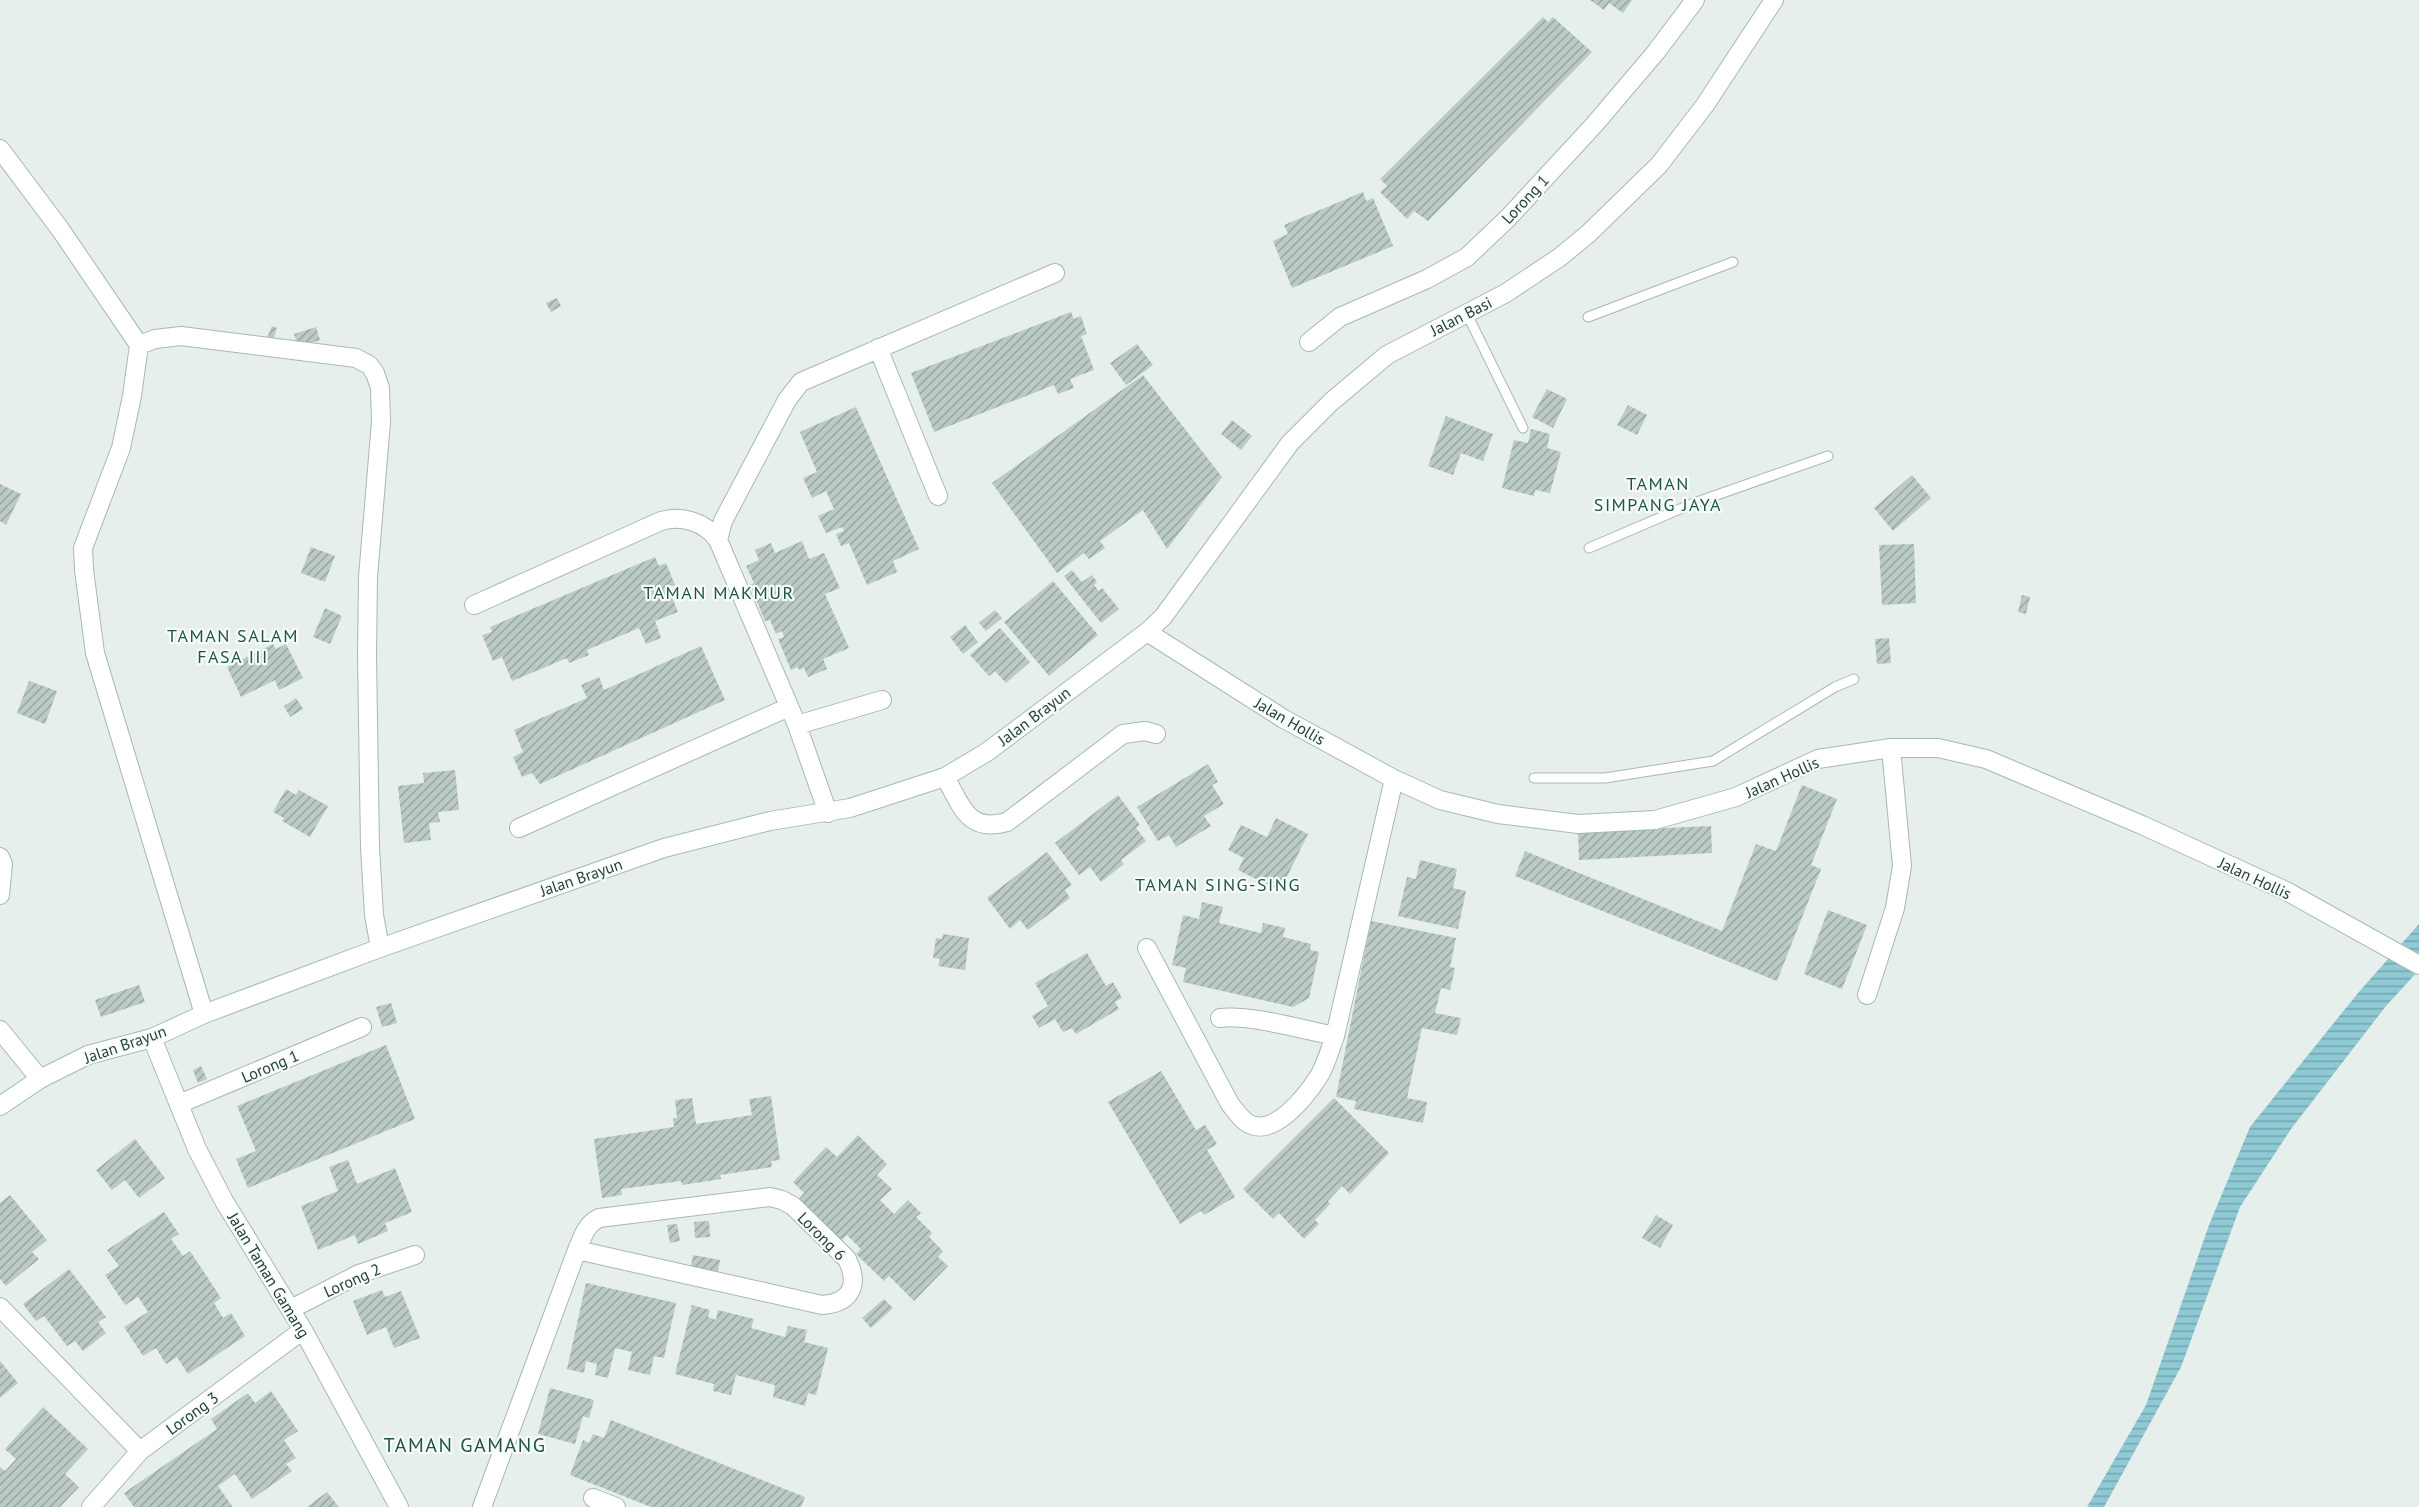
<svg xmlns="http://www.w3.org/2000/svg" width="2419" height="1507" font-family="'PT Sans',sans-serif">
<defs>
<pattern id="water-rules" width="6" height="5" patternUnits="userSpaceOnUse" patternTransform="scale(1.5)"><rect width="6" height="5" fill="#8ec9d4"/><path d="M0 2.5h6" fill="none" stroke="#74a5ad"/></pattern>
<pattern id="building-hatch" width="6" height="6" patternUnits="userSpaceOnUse" patternTransform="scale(1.5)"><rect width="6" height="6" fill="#bbcac4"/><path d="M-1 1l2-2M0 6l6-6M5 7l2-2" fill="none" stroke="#98a6a0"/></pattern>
</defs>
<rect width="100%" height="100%" fill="#e6efeb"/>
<path fill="url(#water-rules)" d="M 2419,924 L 2419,970 L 2386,1006 L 2291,1129 L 2240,1207 L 2181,1367 L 2104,1507 L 2087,1507 L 2146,1405 L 2209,1225 L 2250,1127 L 2358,993 Z"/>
<path fill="url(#building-hatch)" d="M 1590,0 L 1632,0 L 1623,13 L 1609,3 L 1604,10 Z
M 1543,17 L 1548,22 L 1553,17 L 1592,52 L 1428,221 L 1414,211 L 1407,219 L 1380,192 L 1387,186 L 1380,179 Z
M 1363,192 L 1366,201 L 1373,198 L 1393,246 L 1292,288 L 1273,241 L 1288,234 L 1284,225 Z
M 557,298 L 561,306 L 551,312 L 546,303 Z
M 1071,312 L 1074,319 L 1081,316 L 1087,334 L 1081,336 L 1094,370 L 1070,379 L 1074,388 L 1058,394 L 1054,385 L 934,432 L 911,373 Z
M 272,326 L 277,328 L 273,340 L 267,338 Z
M 316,327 L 320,340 L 298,347 L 294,334 Z
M 1137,344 L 1153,365 L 1126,385 L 1110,363 Z
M 1143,375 L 1222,477 L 1167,549 L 1143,510 L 1100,541 L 1105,548 L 1089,559 L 1084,553 L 1057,573 L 992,483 Z
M 1547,389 L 1567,399 L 1553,428 L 1532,417 Z
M 1628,405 L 1647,415 L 1637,435 L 1617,425 Z
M 856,407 L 919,549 L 893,561 L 897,572 L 867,585 L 849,543 L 841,546 L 836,534 L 844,531 L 842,527 L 826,533 L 818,516 L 834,509 L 826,491 L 812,498 L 803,478 L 817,472 L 800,432 Z
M 1446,416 L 1493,434 L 1483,461 L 1461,453 L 1453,475 L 1428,466 Z
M 1232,420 L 1252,436 L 1241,450 L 1221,434 Z
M 1531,429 L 1550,434 L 1547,448 L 1561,452 L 1550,493 L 1535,490 L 1534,496 L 1502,488 L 1514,440 L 1528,443 Z
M 1912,475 L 1931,498 L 1893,531 L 1874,508 Z
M 0,484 L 21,494 L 6,525 L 0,521 Z
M 802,541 L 809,559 L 824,553 L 840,588 L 825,594 L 849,648 L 823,659 L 827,669 L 808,677 L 804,668 L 799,670 L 798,667 L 791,670 L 778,639 L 784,637 L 782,631 L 776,634 L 770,620 L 765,621 L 750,585 L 754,583 L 746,566 L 759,560 L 755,550 L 771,543 L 775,553 Z
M 1914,544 L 1916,603 L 1882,605 L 1879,545 Z
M 311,547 L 335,556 L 325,582 L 301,573 Z
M 655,557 L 659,566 L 666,563 L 675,585 L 668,587 L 678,612 L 655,621 L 661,638 L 646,644 L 639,628 L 587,650 L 589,655 L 569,663 L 567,658 L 512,681 L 502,657 L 493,661 L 482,635 L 492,632 L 490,627 Z
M 1072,570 L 1082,582 L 1092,575 L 1097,582 L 1094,585 L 1099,591 L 1102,588 L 1119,609 L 1101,623 L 1064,576 Z
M 1053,581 L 1098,635 L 1049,676 L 1004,622 Z
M 2022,595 L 2030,597 L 2026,614 L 2018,612 Z
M 325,608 L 342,616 L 330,644 L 313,637 Z
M 995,610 L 1002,618 L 986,631 L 979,623 Z
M 965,625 L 978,642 L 963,654 L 950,637 Z
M 1000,628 L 1030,662 L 1006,683 L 995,671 L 989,676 L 970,655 Z
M 1889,638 L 1891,663 L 1877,664 L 1875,639 Z
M 273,644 L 276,649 L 286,644 L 303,678 L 279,690 L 275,680 L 241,697 L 227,667 Z
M 701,646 L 725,700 L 540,784 L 532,773 L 522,777 L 513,757 L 523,752 L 514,730 L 587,698 L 581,685 L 599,677 L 604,690 Z
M 29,681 L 57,691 L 45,724 L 17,713 Z
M 296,698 L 303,709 L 290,717 L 284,706 Z
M 1208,764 L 1218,782 L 1212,785 L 1224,804 L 1204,816 L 1211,826 L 1176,847 L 1169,835 L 1158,841 L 1137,807 Z
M 455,770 L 459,810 L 438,812 L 440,822 L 429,823 L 431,840 L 404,843 L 398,786 L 424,783 L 423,773 Z
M 1802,785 L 1837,799 L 1811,865 L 1821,869 L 1777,981 L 1515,876 L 1525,851 L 1722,931 L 1756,844 L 1776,851 Z
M 286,789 L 296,795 L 299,790 L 328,806 L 310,837 L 282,821 L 284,818 L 273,812 Z
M 1118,795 L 1140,825 L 1136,828 L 1146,841 L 1121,860 L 1124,864 L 1101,882 L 1090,867 L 1079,875 L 1055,843 Z
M 1276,818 L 1308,834 L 1280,891 L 1238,870 L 1244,858 L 1228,850 L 1241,825 L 1267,837 Z
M 1711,826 L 1712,853 L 1579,860 L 1578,832 Z
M 1047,852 L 1072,885 L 1065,890 L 1070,898 L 1028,930 L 1020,920 L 1010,929 L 987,898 Z
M 1420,860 L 1457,869 L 1453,888 L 1466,891 L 1458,929 L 1398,916 L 1407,877 L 1416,879 Z
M 1202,902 L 1223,907 L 1219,923 L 1261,933 L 1263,923 L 1285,928 L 1283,937 L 1311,944 L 1310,950 L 1319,952 L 1309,998 L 1293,1007 L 1183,982 L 1186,968 L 1172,965 L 1183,915 L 1199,919 Z
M 1828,910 L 1867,925 L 1842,989 L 1804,974 Z
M 1371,921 L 1456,938 L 1450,967 L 1455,968 L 1450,990 L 1441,988 L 1435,1013 L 1461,1018 L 1457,1035 L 1422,1028 L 1407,1098 L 1427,1102 L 1423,1123 L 1354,1109 L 1356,1101 L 1336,1097 Z
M 943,934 L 969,938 L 965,970 L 938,966 L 940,959 L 933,958 L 936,938 L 942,939 Z
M 1087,953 L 1106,986 L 1113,982 L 1122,998 L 1115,1002 L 1119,1009 L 1076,1034 L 1072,1028 L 1063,1032 L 1055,1019 L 1039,1028 L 1032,1016 L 1048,1006 L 1035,983 Z
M 139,985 L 145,1002 L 101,1017 L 95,1000 Z
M 391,1003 L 397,1023 L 382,1027 L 376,1007 Z
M 386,1045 L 415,1119 L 248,1188 L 236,1159 L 256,1151 L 237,1106 Z
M 201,1066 L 207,1079 L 198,1083 L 193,1070 Z
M 1161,1071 L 1196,1130 L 1205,1125 L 1217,1144 L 1207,1150 L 1235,1197 L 1204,1215 L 1201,1211 L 1180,1224 L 1108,1102 Z
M 771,1096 L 780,1160 L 771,1161 L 772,1167 L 720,1175 L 721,1179 L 682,1185 L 681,1181 L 621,1189 L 622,1195 L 602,1198 L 594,1139 L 674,1127 L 673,1118 L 677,1118 L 675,1100 L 692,1098 L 696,1124 L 752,1115 L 749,1099 Z
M 1334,1098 L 1389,1153 L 1350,1194 L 1342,1186 L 1328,1201 L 1330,1204 L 1315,1220 L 1319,1224 L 1304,1239 L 1279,1213 L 1273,1219 L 1243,1189 Z
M 858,1135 L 887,1164 L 877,1175 L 892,1189 L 880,1200 L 894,1214 L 908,1200 L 921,1213 L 916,1217 L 932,1233 L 929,1237 L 943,1251 L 938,1257 L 948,1266 L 914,1301 L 889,1276 L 884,1281 L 856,1254 L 861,1249 L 847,1235 L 839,1243 L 797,1201 L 804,1193 L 793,1182 L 826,1147 L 837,1157 Z
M 135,1139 L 165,1178 L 139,1198 L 125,1180 L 112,1190 L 96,1170 Z
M 348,1160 L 357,1184 L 395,1168 L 412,1212 L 385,1223 L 388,1231 L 358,1244 L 355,1235 L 318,1250 L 301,1206 L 338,1191 L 329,1167 Z
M 10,1195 L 47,1240 L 32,1252 L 39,1259 L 6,1286 L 0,1279 L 0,1203 Z
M 164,1212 L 179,1234 L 171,1239 L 183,1256 L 190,1251 L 221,1298 L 214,1303 L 223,1318 L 231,1313 L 245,1336 L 188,1374 L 177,1357 L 166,1364 L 156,1348 L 143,1356 L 124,1327 L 148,1312 L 138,1297 L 125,1305 L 105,1275 L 119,1266 L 107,1250 Z
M 1656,1215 L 1673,1225 L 1660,1248 L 1642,1238 Z
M 709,1221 L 710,1237 L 695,1238 L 694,1222 Z
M 677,1224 L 680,1241 L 670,1243 L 667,1225 Z
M 693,1255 L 720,1260 L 717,1276 L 690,1271 Z
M 69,1269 L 106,1317 L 98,1322 L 106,1333 L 83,1351 L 75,1341 L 67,1346 L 44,1316 L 36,1321 L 23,1304 Z
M 586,1283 L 676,1303 L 664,1358 L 654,1356 L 650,1375 L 628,1370 L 632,1352 L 615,1348 L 608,1378 L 595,1375 L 597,1364 L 586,1361 L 584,1373 L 567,1369 Z
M 382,1290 L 385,1297 L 401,1291 L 420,1338 L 394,1348 L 386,1327 L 367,1335 L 353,1301 Z
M 884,1299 L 893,1308 L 871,1328 L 862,1318 Z
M 692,1305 L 710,1310 L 708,1317 L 716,1320 L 718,1310 L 754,1319 L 751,1328 L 785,1337 L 788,1326 L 807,1330 L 804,1342 L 828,1348 L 816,1395 L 808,1393 L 805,1406 L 773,1397 L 775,1385 L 736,1375 L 731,1395 L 713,1391 L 714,1384 L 675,1374 Z
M 0,1361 L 18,1383 L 0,1398 Z
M 550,1388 L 594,1400 L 589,1418 L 583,1416 L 575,1444 L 538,1434 Z
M 271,1391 L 298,1431 L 284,1440 L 296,1458 L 286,1464 L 292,1471 L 252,1499 L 235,1474 L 218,1486 L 232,1506 L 231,1507 L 134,1507 L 124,1493 L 217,1429 L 211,1419 L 248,1393 L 255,1403 Z
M 43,1407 L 88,1449 L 65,1474 L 79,1487 L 60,1507 L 0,1507 L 0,1467 L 5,1471 L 16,1459 L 5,1449 Z
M 611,1420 L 805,1497 L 801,1507 L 651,1507 L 570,1475 L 583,1440 L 589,1443 L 593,1434 L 604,1438 Z
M 327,1492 L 339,1507 L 307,1507 Z"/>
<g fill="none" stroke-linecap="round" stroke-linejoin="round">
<g stroke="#a8b8b2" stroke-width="11">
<path id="service" d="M 1467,314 L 1523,428
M 1588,317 L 1733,262
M 1589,548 L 1694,503 L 1828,456
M 1534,778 L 1605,778 L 1713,761 L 1835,687 L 1854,679"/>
</g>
<g stroke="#a8b8b2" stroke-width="20">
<path id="minor" d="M 0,149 L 60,229 L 139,345
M 1309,342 L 1340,317 L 1427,279 L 1467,257 L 1508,218 L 1594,125 L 1656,52 L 1695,0
M 878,348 L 938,496
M 718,540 L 723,521 L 787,400 L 801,382 L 1055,273
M 474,605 L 661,521 C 682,515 705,522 718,540 L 797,725 L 828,813
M 797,725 L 882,700
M 945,777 C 962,806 967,833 1007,822 L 1123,734 L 1145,731 L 1156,734
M 519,828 L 789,707
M 0,857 L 3,864 L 0,895
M 1147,948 L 1230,1104 C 1235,1110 1240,1118 1246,1122 C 1272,1141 1307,1095 1319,1076 C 1326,1065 1330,1049 1335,1036 L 1394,779
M 1867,995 L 1895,908 L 1902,866 L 1891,748
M 204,1014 L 95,653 L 84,570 L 83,548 L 121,448 L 132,396 L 139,345 L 155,339 L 181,336 L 356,358 L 369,365 L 375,373 L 380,388 L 381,422 L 368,577 L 367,656 L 370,847 L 374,915 L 380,948
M 1220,1018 C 1249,1014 1304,1030 1335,1036
M 0,1030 L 40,1079
M 152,1038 L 197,1149 L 224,1201 L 303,1330 L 399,1507
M 179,1104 L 362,1027
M 0,1307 L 140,1451
M 291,1309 L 359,1274 L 415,1255
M 593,1498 L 616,1507
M 91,1507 L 140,1451 L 303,1330
M 482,1507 L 577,1250 C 583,1237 585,1225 599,1218 L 770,1197 L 782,1200 L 793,1206 L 847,1259 C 860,1285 851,1303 822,1305 L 577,1250"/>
</g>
<g stroke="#a8b8b2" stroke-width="20">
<path id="tertiary" d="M 1147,632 L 1163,617 L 1290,443 L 1331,402 L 1387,355 L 1506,293 L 1560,257 L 1588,234 L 1659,165 L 1705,105 L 1774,0"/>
</g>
<g stroke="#a4bbb3" stroke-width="20">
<path id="secondary" d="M 0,1106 L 40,1079 L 88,1055 L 152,1038 L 204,1014 L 380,948 L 664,848 L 770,821 L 850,808 L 945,777 L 987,752 L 1147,632 L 1284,719 L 1394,779 L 1440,800 L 1498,814 L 1578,824 L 1655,820 L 1736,797 L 1818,759 L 1891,748 L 1938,748 L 1986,759 L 2142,825 L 2288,892 L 2419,965"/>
</g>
<use href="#service" stroke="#fff" stroke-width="9"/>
<use href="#minor" stroke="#fff" stroke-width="18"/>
<use href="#tertiary" stroke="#fff" stroke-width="18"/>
<use href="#secondary" stroke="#fff" stroke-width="18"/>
</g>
<g text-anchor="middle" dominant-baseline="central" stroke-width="4.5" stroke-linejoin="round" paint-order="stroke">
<g font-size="16" fill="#24423a" stroke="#f7fbf9">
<text transform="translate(1525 199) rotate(-47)">Lorong 1</text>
<text transform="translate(1461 316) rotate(-27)">Jalan Basi</text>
<text transform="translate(1034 716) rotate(-37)">Jalan Brayun</text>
<text transform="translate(1290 721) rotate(30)">Jalan Hollis</text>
<text transform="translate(1782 777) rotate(-24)">Jalan Hollis</text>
<text transform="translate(581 877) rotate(-19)">Jalan Brayun</text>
<text transform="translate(2255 878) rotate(25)">Jalan Hollis</text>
<text transform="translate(125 1044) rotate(-19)">Jalan Brayun</text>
<text transform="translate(270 1066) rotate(-23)">Lorong 1</text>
<text transform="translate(822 1236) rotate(45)">Lorong 6</text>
<text transform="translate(269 1275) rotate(59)">Jalan Taman Gamang</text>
<text transform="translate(352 1280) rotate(-24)">Lorong 2</text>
<text transform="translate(192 1413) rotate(-36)">Lorong 3</text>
</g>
<g font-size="18" letter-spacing="1.5" fill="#1f5548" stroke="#f7fbf9">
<text x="1658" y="483">TAMAN<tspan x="1658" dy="21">SIMPANG JAYA</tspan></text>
<text x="719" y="592">TAMAN MAKMUR</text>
<text x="233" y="635">TAMAN SALAM<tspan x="233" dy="21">FASA III</tspan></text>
<text x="1218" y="884">TAMAN SING-SING</text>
</g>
<g font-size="20" letter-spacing="1.5" fill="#1f5548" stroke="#f7fbf9">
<text x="465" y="1445">TAMAN GAMANG</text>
</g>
</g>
</svg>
